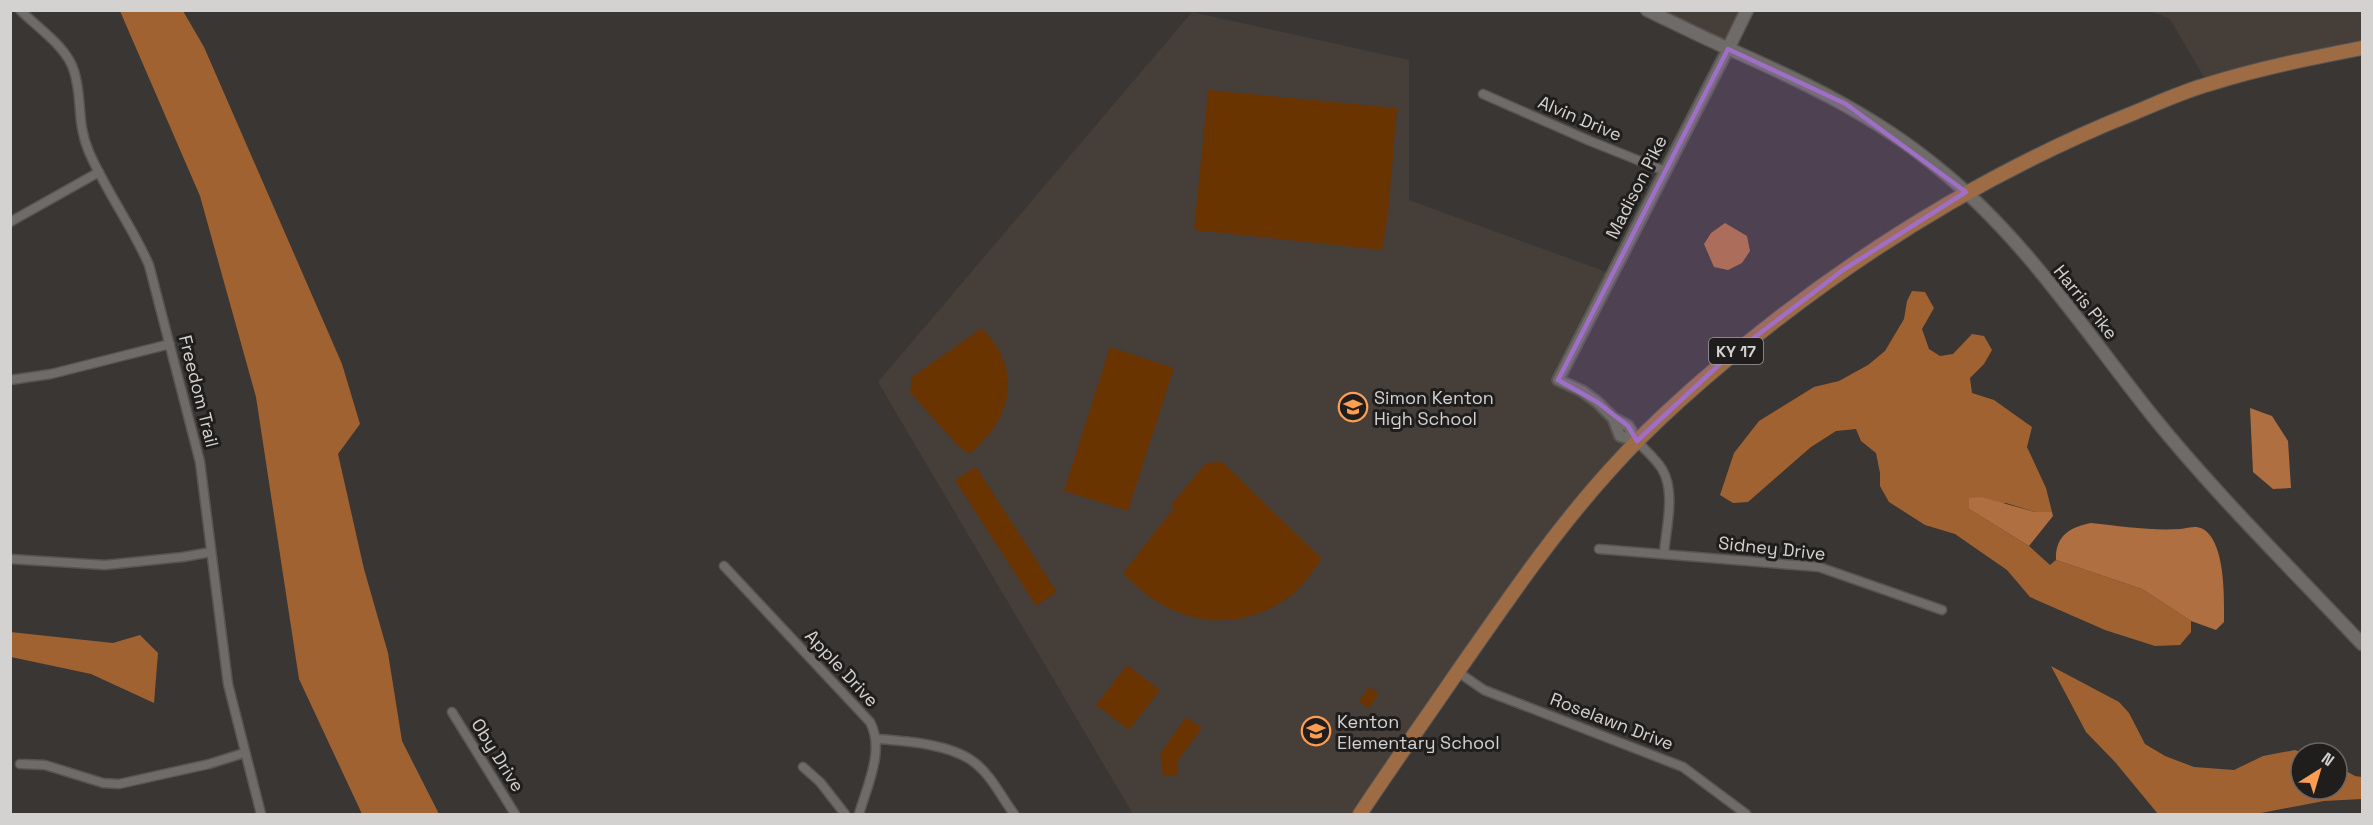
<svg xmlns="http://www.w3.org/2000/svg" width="2373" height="825" font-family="'Space Grotesk',sans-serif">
<rect width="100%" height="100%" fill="#3a3634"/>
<path fill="#463e38" d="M 1647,11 L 1747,11 L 1728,49 Z
M 2151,11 L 2362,11 L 2362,48 L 2208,84 L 2170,19 Z
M 1192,12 L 1409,60 L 1409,200 L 1612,274 L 1558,379 L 1582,391 L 1637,441 L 1609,471 L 1360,814 L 1133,814 L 878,382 Z"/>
<path fill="#6a3400" d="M 1208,90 L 1397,108 L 1388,214 L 1382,250 L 1194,230 Z
M 982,328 C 989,336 997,345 1001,354 C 1019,393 1000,430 969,454 L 958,446 L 910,392 L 912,377 Z
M 1110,347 L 1174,368 L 1128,511 L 1064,491 Z
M 1222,462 L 1322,559 C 1311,573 1300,591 1285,600 C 1229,637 1166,621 1123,573 L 1174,508 L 1171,505 L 1206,463 Z
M 976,467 L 1057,592 L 1036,606 L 955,480 Z
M 1127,665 L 1160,690 L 1129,730 L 1096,705 Z
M 1368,688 L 1376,690 L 1378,695 L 1370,707 L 1367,708 L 1359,701 Z
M 1186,717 L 1202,728 L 1177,762 L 1177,775 L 1163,776 L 1160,754 Z"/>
<path fill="#a16232" d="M 120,11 L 183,11 L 204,47 L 342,364 L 360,424 L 338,454 L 364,569 L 388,653 L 402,741 L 439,814 L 362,814 L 299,679 L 256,397 L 200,196 Z
M 1912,291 L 1925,292 L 1934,308 L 1922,329 L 1929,349 L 1940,356 L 1953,354 L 1972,334 L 1984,336 L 1992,350 L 1984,364 L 1970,378 L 1972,393 L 1994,400 L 2032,427 L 2027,447 L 2046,488 L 2052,512 L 2035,512 L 2006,503 L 1969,509 L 2029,546 L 2050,565 L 2056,560 L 2142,589 L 2191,621 L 2191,632 L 2180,645 L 2155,646 L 2105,630 L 2030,597 L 2007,570 L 1955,534 L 1925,525 L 1889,502 L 1880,486 L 1880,473 L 1876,453 L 1861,441 L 1856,429 L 1836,431 L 1811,447 L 1748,502 L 1733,503 L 1720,495 L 1734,453 L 1759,421 L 1814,387 L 1839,381 L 1868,365 L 1885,351 L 1904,319 L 1907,301 Z
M 10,632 L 113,643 L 140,635 L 158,653 L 154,703 L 91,674 L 11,657 Z
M 2051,666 L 2119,702 L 2129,713 L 2145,744 L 2165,756 L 2194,767 L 2234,770 L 2263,756 L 2295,750 L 2303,753 L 2301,753 L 2301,789 L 2337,789 L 2337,766 L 2355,776 L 2362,777 L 2362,799 L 2324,801 L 2261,813 L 2158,814 L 2115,762 L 2086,732 Z"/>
<path fill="#af6f40" d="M 1725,223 L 1747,236 L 1750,251 L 1742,263 L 1728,270 L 1714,267 L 1704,244 L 1711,233 Z
M 2250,408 L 2272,416 L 2288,441 L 2291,488 L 2273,489 L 2253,472 Z
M 1981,497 L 2035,512 L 2052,512 L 2053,516 L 2029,546 L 1969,509 L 1969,498 Z
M 2091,523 C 2120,526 2151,531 2180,529 C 2189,528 2195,525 2203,529 C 2226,543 2224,599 2224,622 L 2216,630 L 2191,621 L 2142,589 L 2056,560 C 2055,536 2070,527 2091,523 Z"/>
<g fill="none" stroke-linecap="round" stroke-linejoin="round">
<g stroke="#575452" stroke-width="11">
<path id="minor" d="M 20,10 C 38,28 67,47 74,71 C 83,99 76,122 89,152 C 106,191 132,226 149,265 L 200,462 L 228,684 L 261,814
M 1483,94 L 1590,141 L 1665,171
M 10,222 L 99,172
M 10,380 L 51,374 L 170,344
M 1637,441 C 1645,450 1656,459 1662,469 C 1676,492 1666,528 1664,553
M 1599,549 L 1819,567 L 1942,610
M 10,559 L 105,565 L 183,557 L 211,552
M 724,566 L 870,722 C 885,750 867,786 859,814
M 1458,672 L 1484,690 L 1683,767 L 1746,814
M 452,712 L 515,814
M 877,739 C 906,741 952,744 975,763 C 991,775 1002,798 1014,814
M 20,764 L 45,765 L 103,783 L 119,784 L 209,764 L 244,753
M 803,767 L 820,782 L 845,814"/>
</g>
<g stroke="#575452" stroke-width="14">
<path id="tertiary" d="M 1613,418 L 1620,436 L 1637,441
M 1637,441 L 1628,426 L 1613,418 L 1597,402 L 1582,391 L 1558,380 L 1728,49"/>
</g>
<g stroke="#575452" stroke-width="15">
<path id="secondary" d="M 1647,10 C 1674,23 1700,36 1727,48 C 1802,81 1874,115 1938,168 C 2023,236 2084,330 2151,414 C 2216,495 2291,568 2362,644
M 1728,49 L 1747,10"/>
</g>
<g stroke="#575452" stroke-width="16">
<path id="primary" d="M 1360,814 C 1391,767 1424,721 1456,674 C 1505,604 1552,534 1610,470 C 1659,415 1716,367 1775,321 C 1886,235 2005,164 2136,112 C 2160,102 2184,91 2209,84 C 2260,68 2311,58 2362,48"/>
</g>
<use href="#minor" stroke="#6f6b69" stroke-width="8"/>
<use href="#tertiary" stroke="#6f6b69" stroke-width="10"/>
<use href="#secondary" stroke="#6f6b69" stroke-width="12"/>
<use href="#primary" stroke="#9d6c45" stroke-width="14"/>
</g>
<path fill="#9f6ec6" fill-opacity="0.2" stroke="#9f6ec6" stroke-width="4.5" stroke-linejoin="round" d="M 1728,49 L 1846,104 L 1966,192 L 1843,270 L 1721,363 L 1637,441 L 1628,426 L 1597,402 L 1558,380 Z"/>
<defs>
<g id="school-ring" transform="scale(1.5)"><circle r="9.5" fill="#201e1d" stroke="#fc9d54" stroke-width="1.5"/><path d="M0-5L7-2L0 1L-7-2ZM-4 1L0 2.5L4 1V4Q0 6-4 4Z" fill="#fc9d54"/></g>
</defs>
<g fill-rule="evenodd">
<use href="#school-ring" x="1353" y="407"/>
<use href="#school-ring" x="1316" y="731"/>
</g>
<g text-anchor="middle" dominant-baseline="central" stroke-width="6" stroke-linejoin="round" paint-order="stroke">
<rect fill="#201e1d" stroke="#9e9c9b" stroke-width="1.5" x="1709" y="338" width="54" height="26" rx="4.5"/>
<g font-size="16" font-weight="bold" fill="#d4d2d1">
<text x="1736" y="351">KY 17</text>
</g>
<g font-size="18" fill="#d4d2d1" stroke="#201e1d">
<text transform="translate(1580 118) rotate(23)">Alvin Drive</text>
<text transform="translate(1636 187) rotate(-63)">Madison Pike</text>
<text transform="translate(2086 302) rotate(51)">Harris Pike</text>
<text transform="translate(199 391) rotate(76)">Freedom Trail</text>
<text transform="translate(1772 548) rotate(6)">Sidney Drive</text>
<text transform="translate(842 668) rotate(47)">Apple Drive</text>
<text transform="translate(1612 721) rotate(21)">Roselawn Drive</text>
<text transform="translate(498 755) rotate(58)">Oby Drive</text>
</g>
<g font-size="18" fill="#d4d2d1" stroke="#201e1d" text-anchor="start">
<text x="1374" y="397">Simon Kenton<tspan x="1374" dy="21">High School</tspan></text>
<text x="1337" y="721">Kenton<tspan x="1337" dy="21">Elementary School</tspan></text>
</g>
</g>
<rect width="2373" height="825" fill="none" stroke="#d4d2d1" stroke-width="24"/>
<g transform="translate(2319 771) rotate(37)"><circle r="28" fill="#201e1d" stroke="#686665" stroke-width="1.5"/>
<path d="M0-4.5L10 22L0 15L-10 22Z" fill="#fc9d54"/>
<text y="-9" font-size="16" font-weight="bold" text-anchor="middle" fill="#d4d2d1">N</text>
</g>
</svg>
